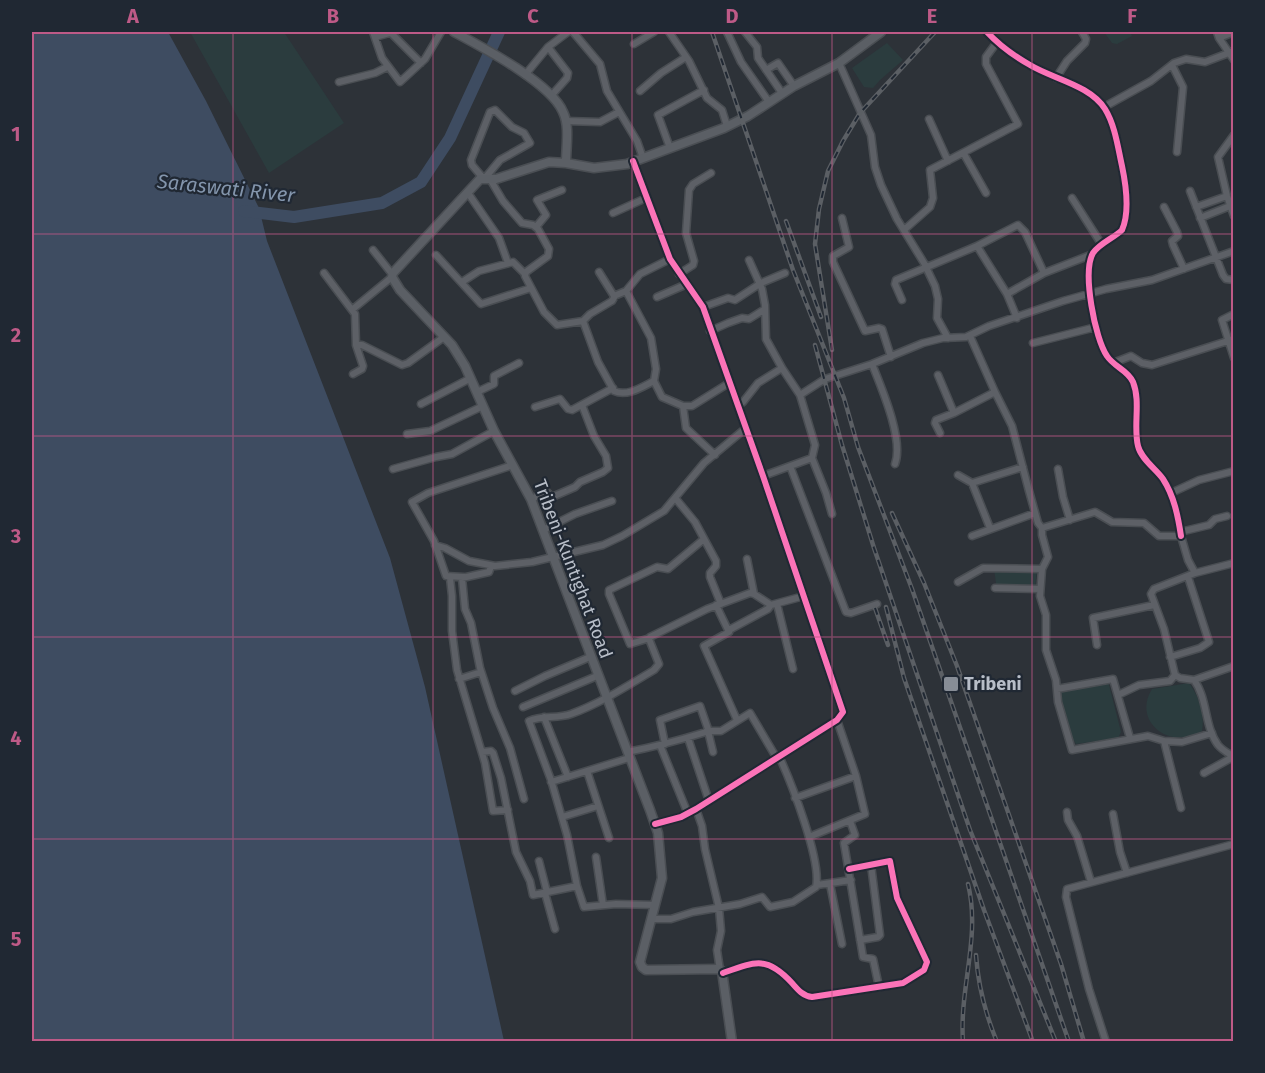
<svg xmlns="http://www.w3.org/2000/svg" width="1265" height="1073" font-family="'Fira Sans',sans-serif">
<rect width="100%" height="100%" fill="#2d3238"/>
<path fill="#2b3c3e" d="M 190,32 L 284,32 L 344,123 L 269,173 Z
M 1104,32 L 1130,32 L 1132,36 L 1117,44 L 1112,43 Z
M 887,43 L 903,60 L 880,80 L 873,88 L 864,87 L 852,68 Z
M 994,569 L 1037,570 L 1035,588 L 997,590 Z
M 1108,681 L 1121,732 L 1118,738 L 1076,744 C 1066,728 1055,707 1060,688 Z
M 1189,683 C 1199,696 1205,714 1202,731 C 1169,751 1132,721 1152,689 Z"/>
<path fill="#3e4c61" d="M 32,32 L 168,32 L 206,101 L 259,208 L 267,241 L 390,558 L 425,687 L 504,1041 L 32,1041 Z"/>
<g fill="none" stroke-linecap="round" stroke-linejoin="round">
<path stroke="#3e4c61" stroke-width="12" d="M 244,211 L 294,217 L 382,203 L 421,182 L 450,138 L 499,32"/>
<g stroke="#4a4e53" stroke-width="9">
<path id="street" d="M 373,32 L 382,58 L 400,82 L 425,59 L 441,32
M 573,32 L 600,64 L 607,91 L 637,141 L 643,158
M 669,32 L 689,61 L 707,98 L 722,110 L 727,126
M 727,32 L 741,62 L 769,102
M 745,32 L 757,47 L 758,58 L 782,93
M 987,32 C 999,45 1014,56 1030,65 C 1053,79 1090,85 1105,109 C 1115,125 1118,148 1122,166 C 1126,185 1130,212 1122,230 C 1114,238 1100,243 1093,253 C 1082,272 1095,339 1107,356 C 1114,367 1128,370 1133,382 C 1141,402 1133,426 1138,446 C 1141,459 1156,469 1163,479 C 1174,496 1178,516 1181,536
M 1217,32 L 1219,38 L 1234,60
M 391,33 L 421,63
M 375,37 L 393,32
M 1219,38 L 1234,32
M 634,44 L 654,32
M 548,47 L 568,73 L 567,78 L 551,96
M 839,63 L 871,135 L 875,167 L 881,185 L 897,219 L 924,263 L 935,286 L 938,299 L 937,318 L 948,338
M 1172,65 L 1183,87 L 1177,152
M 766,70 L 778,63 L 794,86
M 525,75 L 548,47 L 568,32
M 1056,78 L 1067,61 L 1085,43 L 1086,39 L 1082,32
M 339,82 L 375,73 L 387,67
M 640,91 L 661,73 L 686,57
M 1104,107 L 1151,81 L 1174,63 L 1186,59 L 1205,62 L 1234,51
M 929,119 L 948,161
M 566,121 L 600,122 L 619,112
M 1234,135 L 1218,157 L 1227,196 L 1234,216
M 670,148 L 658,115 L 704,90
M 964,154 L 986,193
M 633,161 L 670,259 L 703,307 L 763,476 L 843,712 L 837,720 L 696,809 L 681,817 L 655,824
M 483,178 L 472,165 L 471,160 L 490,112 L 495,110 L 512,127 L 524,133 L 530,143 L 500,160 L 485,178
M 490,179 L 503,201 L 522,223 L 533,225 L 538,229 L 549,249 L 548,256 L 526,272 L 525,276 L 544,312 L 557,325 L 583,321 L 590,314 L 612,301 L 615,296
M 1190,191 L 1223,275 L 1226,279 L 1234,280
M 468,193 L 499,238 L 508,263
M 1072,198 L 1102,245
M 1164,207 L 1177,232 L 1178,236 L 1172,241 L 1173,245 L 1184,269
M 1196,207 L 1227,196
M 613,213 L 646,198
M 842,218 L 849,247 L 833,256 L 833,262 L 865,331 L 879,328 L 882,329 L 891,357
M 1200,218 L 1230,206
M 536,227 L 546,215 L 537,200 L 562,190
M 904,230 L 930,207 L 933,198 L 930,170 L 1018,124 L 986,64 L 986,57 L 997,42
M 977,246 L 1007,294 L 1017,318
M 373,250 L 392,274
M 436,255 L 481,304 L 531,288
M 670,259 L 640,274 L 626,291 L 651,338 L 656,369 L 654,381 L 662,397 L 683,406 L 692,406 L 729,383
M 599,272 L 614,296 L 626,291
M 324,273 L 355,314 L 356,345 L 363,366 L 362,369 L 353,374
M 1044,273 L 1093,254
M 679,274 L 693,265 L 694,261 L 686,233 L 689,190 L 693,184 L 711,173
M 462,282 L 479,271 L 513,262 L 525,274
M 657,297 L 687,284
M 902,300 L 895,284 L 896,280 L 977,246 L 1018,225 L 1025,232 L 1044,273 L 1007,294
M 703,307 L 728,298 L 735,300 L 761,283 L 785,273
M 353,309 L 392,277
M 1234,314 L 1222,320 L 1234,358
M 583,321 L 598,362 L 614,391 C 627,397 642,387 654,381
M 710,331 L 728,323 L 742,318 L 749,319 L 765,309
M 970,336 L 995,392 L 1012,426 L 1029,491 L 1038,523 L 1042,528 L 1095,512 L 1112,522 L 1144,523 L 1159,536 L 1181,536 L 1188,560 L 1195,573 L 1234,563
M 1033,343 L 1096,327
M 356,345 L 362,345 L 402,365 L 408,363 L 444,337
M 1113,363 L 1131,356 L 1142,363 L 1152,365 L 1234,339
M 872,364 C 882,389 904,440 895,464
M 782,368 L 800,395 L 815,445 L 812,458
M 938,375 L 954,413
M 477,392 L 494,384 L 494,376 L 519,363
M 800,395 L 825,379 L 872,364 L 923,343 L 943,338 L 966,337 L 989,326 L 1063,301 L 1106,289 L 1152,280 L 1234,251
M 421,404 L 471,378
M 683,406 L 686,428 L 715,455
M 738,406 L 743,402 L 758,383 L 782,368 L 766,339 L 765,305 L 762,289 L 749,260
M 535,407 L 560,399 L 568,409 L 572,410 L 613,388
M 940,433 L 935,423 L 936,420 L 954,413 L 995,392
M 407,434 L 430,431 L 483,406
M 790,466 L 846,612 L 851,613 L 877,604
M 393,469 L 436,457 L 452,454 L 494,431
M 1058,469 L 1063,497 L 1070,520
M 958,475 L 972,483 L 1023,467
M 763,476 L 812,458 L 826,493 L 832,514
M 972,483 L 990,528
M 1171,493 L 1199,480 L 1234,471
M 531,499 L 547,492 L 552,497 L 575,487 L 580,482 L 603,472 L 608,468 L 606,456 L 594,436 L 582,405
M 676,499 L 695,522 L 716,561 L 716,566 L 710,573 L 710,577 L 721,604
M 1042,528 L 1042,535 L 1048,557 L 1042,569 L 1040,596 L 1046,615 L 1046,650 L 1056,680 L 1058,702 L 1072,750 L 1148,736 L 1164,741 L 1182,742 L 1212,733
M 543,530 L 575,514 L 612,501
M 1180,532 L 1209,525 L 1215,519 L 1227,516
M 972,536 L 1035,513
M 435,545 L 445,548 L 469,561 L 495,566 L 532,562 L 603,545 L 622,536 L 664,511 L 704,463 L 746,428
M 747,559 L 754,594
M 491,566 L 489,572 L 462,578 L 465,609 L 471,623 L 480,668 L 493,708 L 510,748 L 524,799
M 1195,573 L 1154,589 L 1151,594 L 1164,629 L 1175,675 L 1180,678 L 1194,680 C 1208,699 1204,726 1218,745 C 1222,750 1228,753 1234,757
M 463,577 L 446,576 L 434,541 L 412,502 L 428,493 L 513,465
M 450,578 L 452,596 L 452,631 L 457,670 L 485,763 L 493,811 L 508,810
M 958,582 L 983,568 L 1042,569
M 995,588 L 1040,589
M 777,604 L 793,669
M 716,605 L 729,632 L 704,646 L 737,720
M 729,630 L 768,609 L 771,605
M 650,638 L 630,644 L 609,594 L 609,590 L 657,567 L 668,569 L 704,539
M 1097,645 L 1093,618 L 1154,605
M 1170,657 L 1200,648 L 1209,642 L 1188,577
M 459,679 L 481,672
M 1194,680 L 1234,666
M 1057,689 L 1113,679 L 1130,738
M 515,691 L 545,676 L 590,657
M 1118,695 L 1139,685 L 1170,681 L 1175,675
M 523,707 L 597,676
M 544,717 L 568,777
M 688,738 L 709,801
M 1164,741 L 1181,808
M 660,745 L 688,814
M 482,752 L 491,751 L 493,753 L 501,778 L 516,852 L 530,881 L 533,895 L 577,886 L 584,907 L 616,904 L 655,905
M 627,752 C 654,747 680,740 706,732 L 708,729 L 700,706 L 660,720 L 665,744
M 713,752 L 708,731 L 721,731 L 750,713 L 776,757
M 587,771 L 609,838
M 1204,773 L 1233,757
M 551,782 L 629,758
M 795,798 L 856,776
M 696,809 L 702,826 L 705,849 L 719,908 L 721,931 L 717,950 L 720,970
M 1067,812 L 1068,820 L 1077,836 L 1091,882
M 1113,814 L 1120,852 L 1127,873
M 562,817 L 598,806
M 850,821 L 855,835 L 844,843 L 863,957 L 873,959 L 879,987
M 809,837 L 865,814 L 856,776 L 837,720
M 596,857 L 603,905
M 539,861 L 547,892
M 830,884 L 842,944
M 817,885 L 851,880
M 577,886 L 567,835 L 551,780 L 529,721 C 542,715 557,719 571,714 C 601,703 627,686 654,670 L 659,664 L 649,639 L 650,637 L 707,609 L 750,593 L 754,594 L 771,605 L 804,596
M 545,893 L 555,929
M 652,919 L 671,919 L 693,912 L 740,904 L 762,897 L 770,907 L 793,902 L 816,887 C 822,861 791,782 779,756
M 860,940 L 878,937 L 880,935 L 871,865
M 723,973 C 756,961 767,956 792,983 C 798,990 803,996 812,997 L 903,983 L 924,970 L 927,962 L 897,898 L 890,861 L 849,869
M 1106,1042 L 1089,989 L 1066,897 L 1067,889 L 1234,844"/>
</g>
<g stroke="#4a4e53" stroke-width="11">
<path id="secondary" d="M 454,32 C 482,47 551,83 563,112 C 570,126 566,147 566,163 L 594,168 L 627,164 L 724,128 L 748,116 L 794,86 L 839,63 L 881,32
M 566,163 L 549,162 L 496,179 L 480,179 L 393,273 L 392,277 L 400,290 L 452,345 L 465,366 L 494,431 L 531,499 L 650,810 L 658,833 L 662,878 L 640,962 L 642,967 L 646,970 L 718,969 L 722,971 L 732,1042"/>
</g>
<use href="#street" stroke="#5d6066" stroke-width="6"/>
<use href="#secondary" stroke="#5b5f65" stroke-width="8"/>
<g stroke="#5b5f64" stroke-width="4.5">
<path id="rail" d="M 712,32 L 793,270 L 844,398 L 858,447 L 912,589 L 1069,1042
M 786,221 L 821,317
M 815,345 L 842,445 L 874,548 L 970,830 L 1056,1042
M 832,350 L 815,244 L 819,209 L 828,171 L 843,141 L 860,113 L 935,32
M 892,513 L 924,583 L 957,666 L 1061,964 L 1084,1042
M 886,607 L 904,678 L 984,910 L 1033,1042
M 875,608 L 888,645
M 976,955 C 978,985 985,1013 997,1042
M 963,1042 C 959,988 981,937 968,884"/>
</g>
<use href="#rail" stroke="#202833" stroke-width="2" stroke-dasharray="7" stroke-linecap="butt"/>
<g stroke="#202833" stroke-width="10">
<path id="cycleway" d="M 987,32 C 999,45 1014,56 1030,65 C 1053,79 1090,85 1105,109 C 1115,125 1118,148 1122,166 C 1126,185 1130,212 1122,230 C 1114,238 1100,243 1093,253 C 1082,272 1095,339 1107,356 C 1114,367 1128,370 1133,382 C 1141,402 1133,426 1138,446 C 1141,459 1156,469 1163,479 C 1174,496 1178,516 1181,536
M 633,161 L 670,259 L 703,307 L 763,476 L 843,712 L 837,720 L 696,809 L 681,817 L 655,824
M 723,973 C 756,961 767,956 792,983 C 798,990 803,996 812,997 L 903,983 L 924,970 L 927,962 L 897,898 L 890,861 L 849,869"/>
</g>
<use href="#cycleway" stroke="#fb73b8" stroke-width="6"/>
</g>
<path fill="none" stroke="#be5a87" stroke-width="1.5" stroke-opacity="0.55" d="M 233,32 L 233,1042M 433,32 L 433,1042M 632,32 L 632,1042M 832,32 L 832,1042M 1032,32 L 1032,1042M 32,234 L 1234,234M 32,436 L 1234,436M 32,637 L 1234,637M 32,839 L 1234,839"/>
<rect fill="#878d96" stroke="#202833" stroke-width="2" x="943" y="676" width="16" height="16" rx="3"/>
<g text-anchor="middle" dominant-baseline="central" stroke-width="4.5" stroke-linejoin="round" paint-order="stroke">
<g font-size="18" fill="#b8bec8" stroke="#202833">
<text transform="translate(573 569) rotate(69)">Tribeni-Kuntighat Road</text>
</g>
<g font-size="18" font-weight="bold" fill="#b8bec8" stroke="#202833" text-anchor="start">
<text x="964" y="684">Tribeni</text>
</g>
<g font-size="20" font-style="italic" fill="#8395ac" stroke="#202833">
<text transform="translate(226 188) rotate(6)">Saraswati River</text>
</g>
</g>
<rect width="1265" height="1073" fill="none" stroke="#202833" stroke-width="66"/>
<rect x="33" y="33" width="1199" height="1007" fill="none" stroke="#be5a87" stroke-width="2"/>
<g font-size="20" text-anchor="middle" font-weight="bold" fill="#be5a87">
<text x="133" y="23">A</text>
<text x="333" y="23">B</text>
<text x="533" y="23">C</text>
<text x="732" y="23">D</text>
<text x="932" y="23">E</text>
<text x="1132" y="23">F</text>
<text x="16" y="141">1</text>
<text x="16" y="342">2</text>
<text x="16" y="543">3</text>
<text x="16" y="745">4</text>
<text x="16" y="946">5</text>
</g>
</svg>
